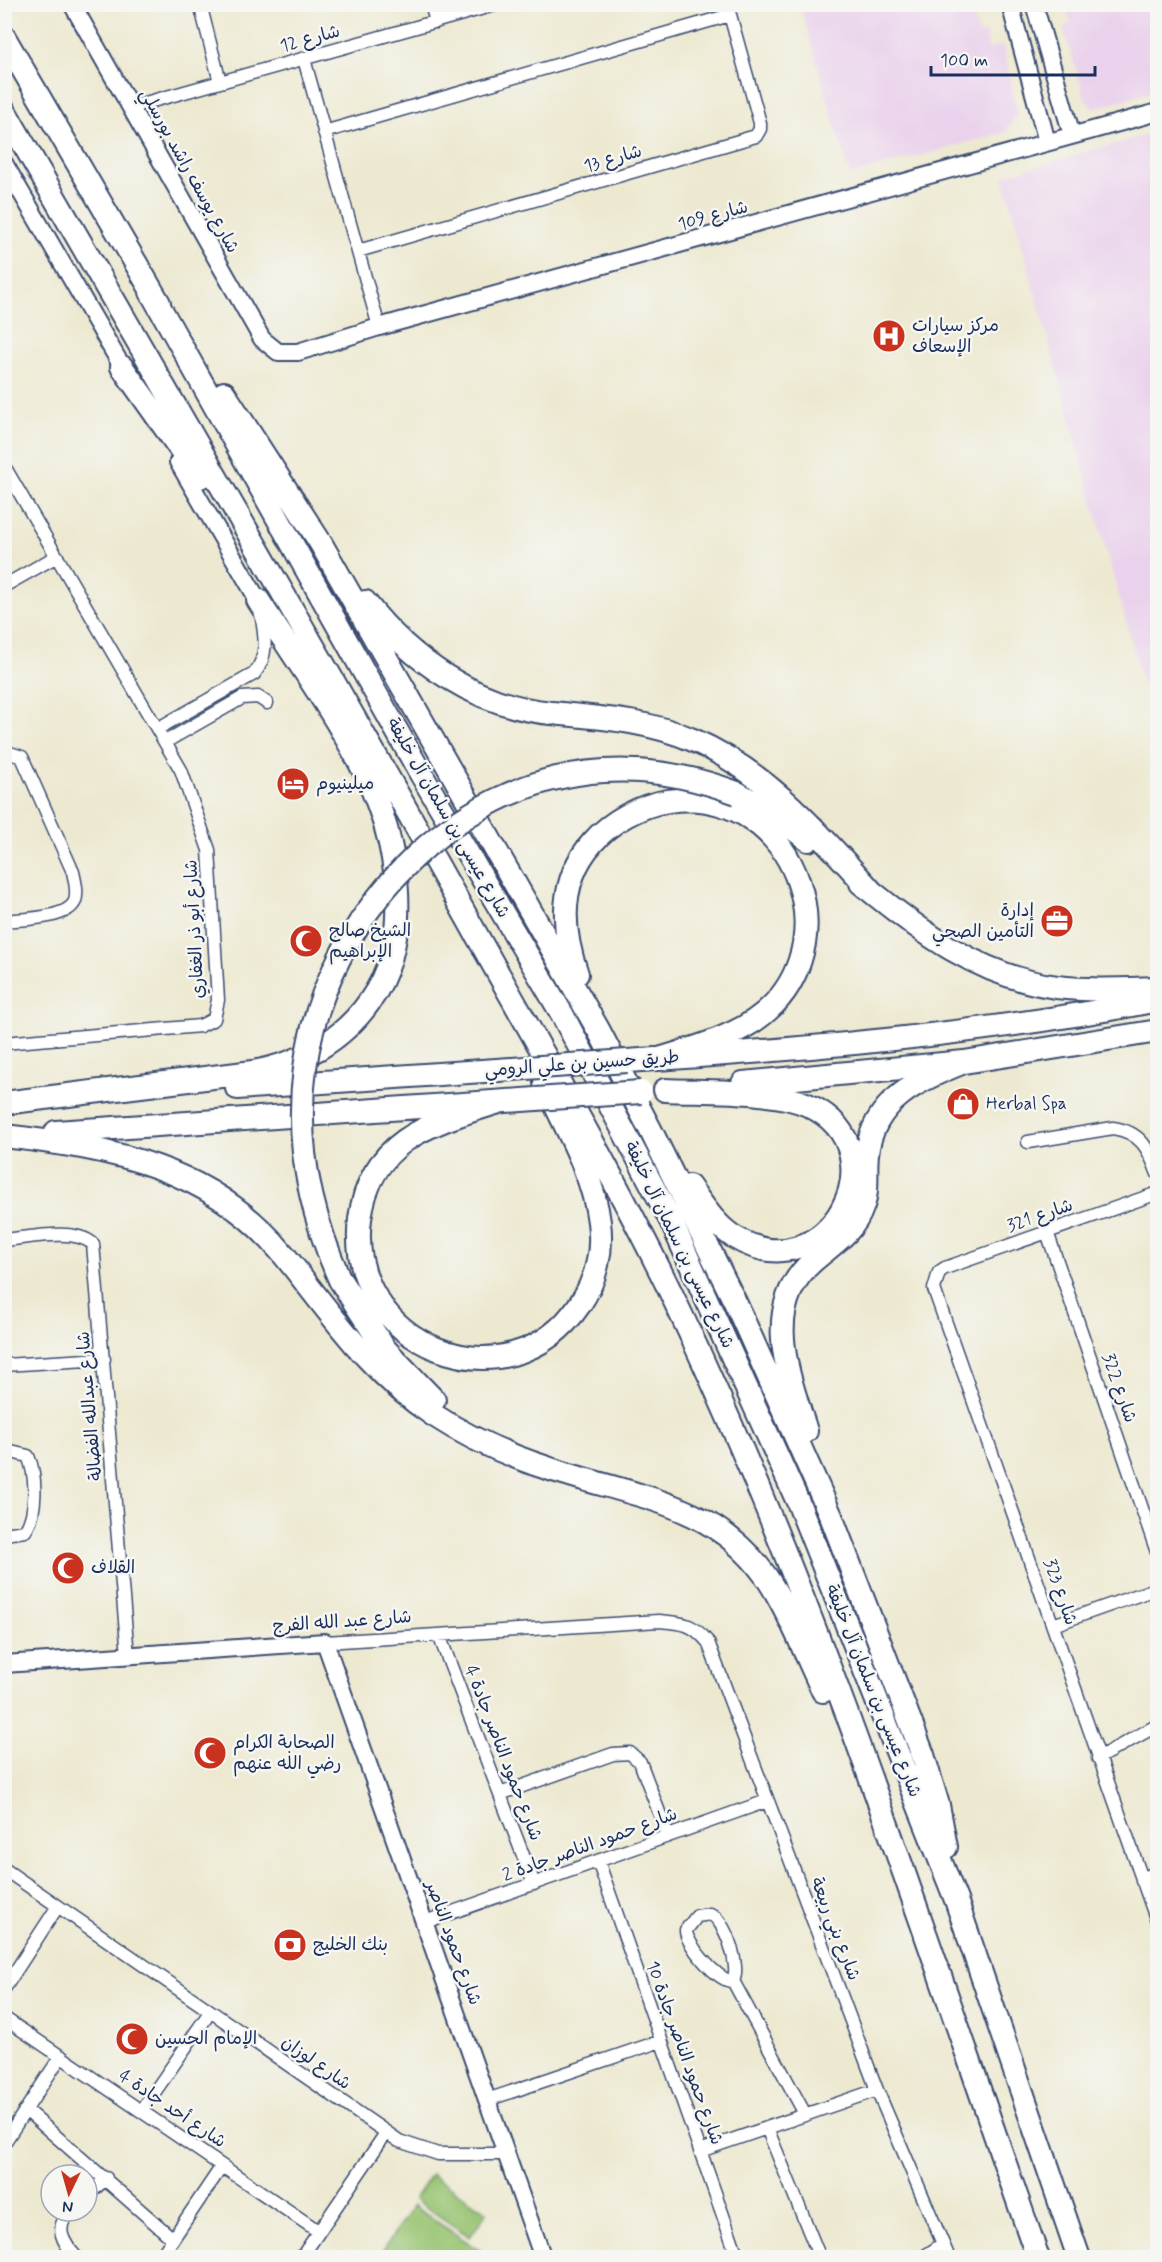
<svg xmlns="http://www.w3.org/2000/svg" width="1162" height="2262" font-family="Mynerve,'Playpen Sans Arabic',sans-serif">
<rect width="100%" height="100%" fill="#f6f6f2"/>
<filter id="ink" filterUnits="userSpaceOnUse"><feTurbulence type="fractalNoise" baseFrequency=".0167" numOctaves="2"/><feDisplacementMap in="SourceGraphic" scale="12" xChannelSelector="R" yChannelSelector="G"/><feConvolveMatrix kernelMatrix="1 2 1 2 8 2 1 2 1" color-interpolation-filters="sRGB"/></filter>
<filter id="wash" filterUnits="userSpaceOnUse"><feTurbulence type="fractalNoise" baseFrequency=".008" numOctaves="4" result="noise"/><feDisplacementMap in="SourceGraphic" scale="24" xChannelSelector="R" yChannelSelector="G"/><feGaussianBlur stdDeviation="1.35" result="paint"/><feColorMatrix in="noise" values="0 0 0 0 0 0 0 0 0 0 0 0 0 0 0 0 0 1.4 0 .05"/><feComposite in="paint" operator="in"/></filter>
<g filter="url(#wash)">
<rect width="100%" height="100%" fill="#ede9d1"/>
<path fill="#ead1ec" d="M 800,5 L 970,5 L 979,34 L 985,32 L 989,49 L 1003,45 L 1017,112 L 1006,132 L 850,175 Z
M 1066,5 L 1157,5 L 1157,90 L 1093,109 L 1085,99 L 1063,27 L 1071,24 Z
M 1157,132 L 1158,132 L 1157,735 L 1003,176 Z"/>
<path fill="#97c370" stroke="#597967" stroke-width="1.5" d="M 431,2174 L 487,2212 L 470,2237 L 414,2199 Z
M 413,2206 L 490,2257 L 378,2257 Z"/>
</g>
<g filter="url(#ink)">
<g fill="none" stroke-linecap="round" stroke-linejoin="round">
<g stroke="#3a4b6f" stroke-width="15">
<path id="street" d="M 200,4 L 220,82
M 431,4 L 436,22
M 304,59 L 379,327
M 131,107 L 498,4
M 324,132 L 730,15
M 358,251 L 756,136 L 760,129 L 760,123 L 727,4
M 4,466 L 181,770 L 209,850 L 218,1000 L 214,1019 L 200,1026 L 4,1043
M 4,586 L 57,556
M 157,729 L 254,674 C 269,655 265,636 261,613
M 165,742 L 242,698 L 258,697 L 267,703
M 4,751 L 22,757 L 73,872 C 75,881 78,892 75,901 C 68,919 22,919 4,921
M 1028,1142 L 1113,1128 C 1141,1132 1149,1149 1158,1174
M 1158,1193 L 945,1268 L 939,1272 L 934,1289 L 1158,1924
M 1047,1232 L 1158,1555
M 4,1240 C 28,1238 75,1227 93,1244 L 128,1656
M 4,1365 L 104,1359
M 4,1455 L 11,1452 L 28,1456 C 37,1476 37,1514 25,1531 L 4,1534
M 1053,1625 L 1158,1588
M 439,1635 L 534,1884
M 325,1642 L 659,1621 C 684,1623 692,1623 708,1642 L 877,2090 L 949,2258
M 1098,1758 L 1158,1725
M 500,1794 L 613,1754 L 630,1753 L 640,1762 L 668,1836
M 598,1861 L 738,2258
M 4,1869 L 399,2141 L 438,2154 L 507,2154
M 1142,1881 L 1158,1870
M 425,1922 L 767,1801
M 733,1981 C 718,1982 685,1943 686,1930 L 697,1916 L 710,1914 C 725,1919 741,1967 733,1981 L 805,2114
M 4,1989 L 58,1906
M 4,2018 L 318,2231
M 487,2100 L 661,2041
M 26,2110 L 173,2239
M 142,2110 L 210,2012
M 767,2128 L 820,2258
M 4,2143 L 61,2056
M 700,2151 L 877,2090
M 87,2196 L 106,2178
M 71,2211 C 53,2227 63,2243 77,2258
M 160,2258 L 222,2166
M 301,2258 L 386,2133
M 922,2258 L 943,2244"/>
</g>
<g stroke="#3a4b6f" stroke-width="20">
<path id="secondary" d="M 72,4 L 262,339 L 278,352 L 298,352 L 379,327 L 1158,112
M 1010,4 L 1047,142
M 1034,4 L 1072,135
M 4,163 L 127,375
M 178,462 L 258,600
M 4,1664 L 325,1642 L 543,2258"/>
</g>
<g stroke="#3a4b6f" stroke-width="26">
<path id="highway" d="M 4,37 L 159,303
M 4,110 C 160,381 318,650 470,923 C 542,1053 618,1180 681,1314 C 825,1618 926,1941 1038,2258
M 151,292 L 421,774 L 562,1014 L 671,1221 L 798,1502 L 956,1900 L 1079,2258
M 122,367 L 200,477
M 224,393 L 320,542 L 599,1031 L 651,1131 L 736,1304 L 831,1516 L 923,1755 L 938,1805 L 946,1847
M 365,602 C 411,661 476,706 551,713 C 600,718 647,720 693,740 C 767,772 819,833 872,892
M 737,793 L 770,811 L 808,840
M 861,883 C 919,931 980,977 1057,987 C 1090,991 1124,989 1158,988
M 577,974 C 561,929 559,880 593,842 C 611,821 641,805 668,801 C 799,782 860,962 744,1027 C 717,1042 688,1050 659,1059
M 627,1061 C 805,1049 982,1035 1158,1000
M 743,1083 L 964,1062 L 1158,1031
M 237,1088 L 526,1068
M 665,1090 C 705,1092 777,1089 810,1106 C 903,1151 827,1294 734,1237 C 715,1225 702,1204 689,1186
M 499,1102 C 432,1123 370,1139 360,1219 C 344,1344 508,1412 580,1304 C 596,1280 603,1251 599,1222 C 593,1173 565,1127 545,1083
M 4,1103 L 253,1072 C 300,1064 342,1041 370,1001 C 416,935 397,839 364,771 C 335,713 293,655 258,600
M 56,1132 L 536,1099
M 4,1136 C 111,1148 212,1167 284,1255 C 330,1312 370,1373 432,1414 C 473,1441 524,1462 570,1475 C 645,1498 716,1507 765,1575 C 788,1608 805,1654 823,1691
M 340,1280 L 384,1348 L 434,1400
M 806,1431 C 789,1376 760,1307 813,1261 C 831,1245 854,1232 862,1208 C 869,1191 865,1172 867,1154 C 873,1100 919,1080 964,1062"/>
</g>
<use href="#street" stroke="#fff" stroke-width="12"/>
<use href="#secondary" stroke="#fff" stroke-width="16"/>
<use href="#highway" stroke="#fff" stroke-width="22"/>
<g stroke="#3a4b6f" stroke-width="26" stroke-linecap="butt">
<path id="highway-bridge" d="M 526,1068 L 627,1061
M 536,1099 L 641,1092
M 340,1280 C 310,1213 295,1141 305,1068 C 324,920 451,780 604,771 C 650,768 694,777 737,793"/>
</g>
<use href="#highway-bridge" stroke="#fff" stroke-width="22"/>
</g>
</g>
<defs>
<g id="hospital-disc" transform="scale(1.725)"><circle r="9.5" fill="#c8321e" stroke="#f6f6f2"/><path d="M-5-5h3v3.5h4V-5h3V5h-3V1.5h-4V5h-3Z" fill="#fff"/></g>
<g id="hotel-disc" transform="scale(1.725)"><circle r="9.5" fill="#c8321e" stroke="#f6f6f2"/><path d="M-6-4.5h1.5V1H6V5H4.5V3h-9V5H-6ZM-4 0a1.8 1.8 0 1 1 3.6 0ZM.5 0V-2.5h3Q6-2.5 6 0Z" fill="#fff"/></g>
<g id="office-disc" transform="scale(1.725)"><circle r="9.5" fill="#c8321e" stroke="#f6f6f2"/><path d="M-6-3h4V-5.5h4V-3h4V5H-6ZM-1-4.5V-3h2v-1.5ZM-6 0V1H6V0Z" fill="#fff"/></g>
<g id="mosque-disc" transform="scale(1.725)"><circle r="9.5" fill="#c8321e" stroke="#f6f6f2"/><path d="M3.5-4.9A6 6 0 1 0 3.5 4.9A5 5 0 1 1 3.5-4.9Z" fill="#fff"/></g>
<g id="shop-disc" transform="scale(1.725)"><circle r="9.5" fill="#c8321e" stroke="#f6f6f2"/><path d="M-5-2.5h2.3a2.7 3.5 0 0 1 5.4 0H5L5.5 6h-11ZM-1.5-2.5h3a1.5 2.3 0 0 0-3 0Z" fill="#fff"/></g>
<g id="bank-disc" transform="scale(1.725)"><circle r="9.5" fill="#c8321e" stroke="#f6f6f2"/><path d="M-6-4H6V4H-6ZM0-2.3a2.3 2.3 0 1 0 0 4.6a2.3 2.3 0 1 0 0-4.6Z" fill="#fff"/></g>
</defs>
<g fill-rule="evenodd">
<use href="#hospital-disc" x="889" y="336"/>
<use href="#hotel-disc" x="293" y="784"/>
<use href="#office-disc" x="1057" y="921"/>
<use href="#mosque-disc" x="306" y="941"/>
<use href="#shop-disc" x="963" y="1104"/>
<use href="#mosque-disc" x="68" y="1568"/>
<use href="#mosque-disc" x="210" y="1753"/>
<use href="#bank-disc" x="290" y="1945"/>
<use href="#mosque-disc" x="132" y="2039"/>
</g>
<g text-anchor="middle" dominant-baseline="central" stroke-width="5" stroke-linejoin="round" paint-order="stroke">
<g font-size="18" fill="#1b2f5e" stroke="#f6f6f2">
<text transform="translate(310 39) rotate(-15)">شارع 12</text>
<text transform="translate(613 159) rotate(-16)">شارع 13</text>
<text transform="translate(189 171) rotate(61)">شارع يوسف راشد بورسلي</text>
<text transform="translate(713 216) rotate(-15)">شارع 109</text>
<text transform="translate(448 818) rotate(60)">شارع عيسى بن سلمان آل خليفة</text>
<text transform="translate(195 929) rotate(-93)">شارع أبو ذر الغفاري</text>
<text transform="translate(582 1064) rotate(-4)">طريق حسين بن علي الرومي</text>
<text transform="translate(1040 1216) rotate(-19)">شارع 321</text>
<text transform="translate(679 1245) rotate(64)">شارع عيسى بن سلمان آل خليفة</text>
<text transform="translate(1119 1388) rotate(71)">شارع 322</text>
<text transform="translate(90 1406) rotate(-95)">شارع عبدالله الفضالة</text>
<text transform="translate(1060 1592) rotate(71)">شارع 323</text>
<text transform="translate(342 1622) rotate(-4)">شارع عبد الله الفرج</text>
<text transform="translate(873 1691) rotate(68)">شارع عيسى بن سلمان آل خليفة</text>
<text transform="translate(503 1753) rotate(69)">شارع حمود الناصر جادة 4</text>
<text transform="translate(590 1845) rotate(-20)">شارع حمود الناصر جادة 2</text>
<text transform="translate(835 1929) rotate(69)">شارع بني ربيعة</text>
<text transform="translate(453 1943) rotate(70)">شارع حمود الناصر</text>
<text transform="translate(684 2053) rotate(70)">شارع حمود الناصر جادة 10</text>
<text transform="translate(316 2063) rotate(35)">شارع لوزان</text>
<text transform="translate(172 2109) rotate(34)">شارع أحد جادة 4</text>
</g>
<g font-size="18" fill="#1b2f5e" stroke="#f6f6f2" text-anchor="start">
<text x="912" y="326">مركز سيارات<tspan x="912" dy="21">الإسعاف</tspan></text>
<text x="316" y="784">ميلينيوم</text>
<text x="1034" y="911" text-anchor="end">إدارة<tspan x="1034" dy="21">التأمين الصحي</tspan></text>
<text x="329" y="931">الشيخ صالح<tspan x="329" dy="21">الإبراهيم</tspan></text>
<text x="986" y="1104">Herbal Spa</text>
<text x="91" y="1568">القلاف</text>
<text x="233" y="1743">الصحابة الكرام<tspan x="233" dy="21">رضي الله عنهم</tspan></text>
<text x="313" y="1945">بنك الخليج</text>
<text x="155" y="2039">الإمام الحسين</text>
</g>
</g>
<rect width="1162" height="2262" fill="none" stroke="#f6f6f2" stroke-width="24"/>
<g transform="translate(69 2193) rotate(185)"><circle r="28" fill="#f6f6f2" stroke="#9ea6b7" stroke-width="1.5"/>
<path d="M0-4.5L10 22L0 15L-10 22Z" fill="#c8321e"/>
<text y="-9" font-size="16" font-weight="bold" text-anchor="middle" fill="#1b2f5e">N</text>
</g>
<path d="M931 66v9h164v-9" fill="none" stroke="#1b2f5e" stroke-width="3"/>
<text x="940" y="66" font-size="18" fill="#1b2f5e" stroke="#f6f6f2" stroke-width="4.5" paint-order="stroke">100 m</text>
</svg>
